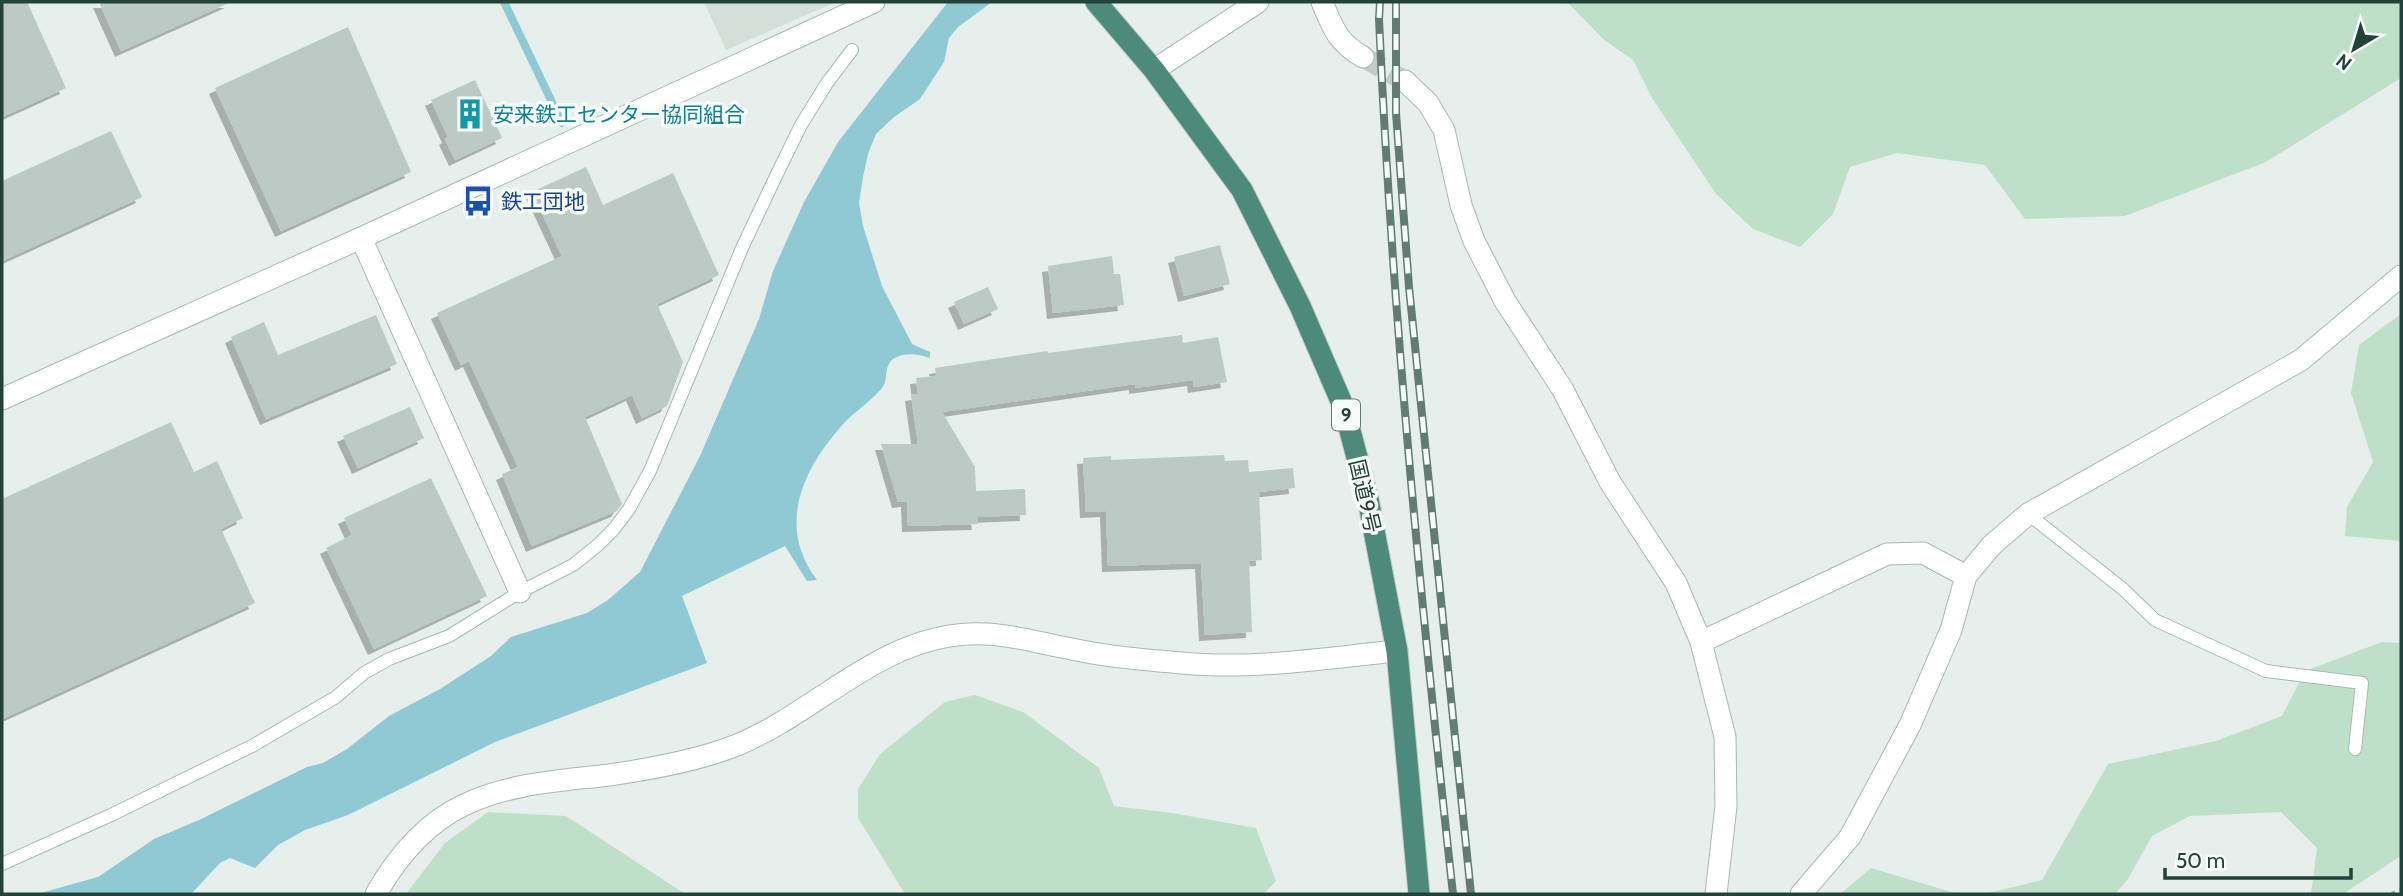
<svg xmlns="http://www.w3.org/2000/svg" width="2403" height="896" font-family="Cabin,'Noto Sans JP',sans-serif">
<defs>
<filter id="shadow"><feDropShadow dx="-6" dy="6" stdDeviation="0" flood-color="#0004"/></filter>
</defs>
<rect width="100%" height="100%" fill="#e6efeb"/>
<path fill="#d4dfda" d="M 704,2 L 836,2 L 726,50 Z"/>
<path fill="#bfe0c8" d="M 1562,2 L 2401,2 L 2401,78 L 2266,162 L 2125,216 L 2025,219 L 1985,165 L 1897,153 L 1850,167 L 1833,214 L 1800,247 L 1753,229 L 1716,194 L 1652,98 L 1633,60 L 1604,40 L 1569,4 Z
M 2401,314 L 2401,541 L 2345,536 L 2347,507 L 2373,462 L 2351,393 L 2359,345 Z
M 2382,642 L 2401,643 L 2401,856 L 2343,894 L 2311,894 L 2317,848 L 2281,812 L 2190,816 L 2152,836 L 2128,879 L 2115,894 L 1984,894 L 2042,880 L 2108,764 L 2216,741 L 2282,716 L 2305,671 Z
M 975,695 L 1023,712 L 1099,768 L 1114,806 L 1172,813 L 1256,828 L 1276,881 L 1264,894 L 905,894 L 858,818 L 858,789 L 880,754 L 945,702 Z
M 488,812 L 566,816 L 685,894 L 406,894 L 445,843 Z
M 1871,868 L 1958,894 L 1840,894 Z"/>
<path fill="#8ec9d4" d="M 948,2 L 992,2 L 958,27 L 949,38 L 944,62 L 920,99 L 894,117 L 876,134 L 868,154 L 863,177 L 859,203 L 863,226 L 882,286 L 912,344 L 930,352 L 930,358 C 918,354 904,352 893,359 C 883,367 889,379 882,388 C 872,400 857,410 846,421 C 804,466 775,525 817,580 L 807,581 L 785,546 L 682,596 L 707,663 L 495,742 L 348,815 L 305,830 L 278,845 L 255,868 L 230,858 L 220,863 L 191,894 L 37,894 L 98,877 L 154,839 L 199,820 L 307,767 L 323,763 L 347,749 L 389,716 L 440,689 L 491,656 L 511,637 L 587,613 L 608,600 L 640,572 L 700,456 L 759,319 L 773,271 L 804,202 L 838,142 Z"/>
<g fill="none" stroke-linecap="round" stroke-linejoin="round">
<path stroke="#8ec9d4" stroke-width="8" d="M 504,2 L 562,123"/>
</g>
<path fill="#bbcac4" filter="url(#shadow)" d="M 2,2 L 27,2 L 66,88 L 2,117 Z
M 99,2 L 231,2 L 121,51 Z
M 348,27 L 411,172 L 281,231 L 215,88 Z
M 475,80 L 502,138 L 455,160 L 445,139 L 448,137 L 431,100 Z
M 111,131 L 142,197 L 2,261 L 2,181 Z
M 586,167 L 603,205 L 673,173 L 719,275 L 657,304 L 683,362 L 667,406 L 642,418 L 632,395 L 585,417 L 622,504 L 617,511 L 532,546 L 502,474 L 518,467 L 469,361 L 461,365 L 437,313 L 562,256 L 532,192 Z
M 1220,245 L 1230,284 L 1184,296 L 1174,257 Z
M 1112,256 L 1114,274 L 1120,274 L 1124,305 L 1053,313 L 1048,266 Z
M 988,287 L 998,309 L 964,324 L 954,302 Z
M 376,315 L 397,364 L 266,419 L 231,337 L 264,322 L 278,355 Z
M 1182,335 L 1183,343 L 1218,337 L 1227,382 L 1194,387 L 1193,380 L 1135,388 L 1135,384 L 942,412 L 975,467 L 976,491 L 1025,489 L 1026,515 L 977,517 L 978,524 L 908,526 L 907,501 L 898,502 L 881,444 L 918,444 L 911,395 L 918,394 L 916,378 L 936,376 L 935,368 L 1047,351 L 1048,353 Z
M 410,407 L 424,438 L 358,468 L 343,436 Z
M 171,422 L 194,472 L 217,461 L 243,518 L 221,529 L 255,603 L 2,719 L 2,499 Z
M 1224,455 L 1225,461 L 1248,460 L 1249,472 L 1293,468 L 1295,488 L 1259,492 L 1262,560 L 1249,561 L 1252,632 L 1205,635 L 1201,563 L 1108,566 L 1106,511 L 1086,512 L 1083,458 L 1111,456 L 1111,460 Z
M 431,478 L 487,596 L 374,649 L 326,548 L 352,535 L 344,518 Z"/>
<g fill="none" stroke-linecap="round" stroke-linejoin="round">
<path stroke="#bfccc8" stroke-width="21" stroke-dasharray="21 10" stroke-linecap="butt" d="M 1363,57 L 1405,81"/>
<g stroke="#a8b8b2" stroke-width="14">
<path id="service" d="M 2028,514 L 2123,589 L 2155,620 L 2266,671 L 2362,683 L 2355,749
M 2,864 L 111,815 L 252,746 L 336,697 L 364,673 L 389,659 L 449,636 L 520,592 L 573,565 L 598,545 L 614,529 L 629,509 L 650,471 L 742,248 L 777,174 L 801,125 L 827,83 L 852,50"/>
</g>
<g stroke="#a8b8b2" stroke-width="23">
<path id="minor" d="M 1322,2 C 1333,28 1337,42 1363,57
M 1154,70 L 1258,2
M 1405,81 L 1428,103 L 1444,130 L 1461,205 L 1474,241 L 1505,301 L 1563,390 L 1610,482 L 1676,583 L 1701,642 L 1725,737 L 1726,806 L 1716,894
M 1701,642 L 1887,554 L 1923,553 L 1966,576
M 376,894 C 397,857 424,824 464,805 C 510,783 559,781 609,775 C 651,769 697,761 737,745 C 817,712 879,638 969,634 C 1004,632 1038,643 1072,649 C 1108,657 1146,660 1182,663 C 1253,670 1325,658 1397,651
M 1801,894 L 1850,837 L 1910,725 L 1951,630 L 1966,576 L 1992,545 L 2028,514 L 2301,360 L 2401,276"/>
</g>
<g stroke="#a8b8b2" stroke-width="23">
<path id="tertiary" d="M 361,238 L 520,592
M 2,399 L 361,238 L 874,2"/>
</g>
<g stroke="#c2cac8" stroke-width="23">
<path id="trunk" d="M 1096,2 L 1154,70 L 1242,190 L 1300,306 L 1344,408 L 1368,499 L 1397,651 L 1419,894"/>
</g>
<path stroke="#86b3a5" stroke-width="4.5" stroke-dasharray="3.5 5" stroke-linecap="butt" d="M 2392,894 L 2401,890"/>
<use href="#service" stroke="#fff" stroke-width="12"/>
<use href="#minor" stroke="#fff" stroke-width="21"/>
<use href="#tertiary" stroke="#fff" stroke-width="21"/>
<use href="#trunk" stroke="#4c8a7c" stroke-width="21"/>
<g stroke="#5f7d75" stroke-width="8">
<path id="rail" d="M 1380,2 L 1379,19 C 1392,311 1421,603 1453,894
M 1396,2 L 1396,113 L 1409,287 L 1471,894"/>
</g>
<use href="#rail" stroke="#f7fbf9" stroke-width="5" stroke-dasharray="16" stroke-linecap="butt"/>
</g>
<defs>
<g id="building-bare" transform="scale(2.415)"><path d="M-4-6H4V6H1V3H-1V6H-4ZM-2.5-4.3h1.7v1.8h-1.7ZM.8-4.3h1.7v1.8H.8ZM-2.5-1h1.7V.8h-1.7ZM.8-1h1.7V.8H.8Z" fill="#0f9aa8" stroke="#f7fbf9" stroke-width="2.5" paint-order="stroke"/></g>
<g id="bus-bare" transform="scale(2.415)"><path d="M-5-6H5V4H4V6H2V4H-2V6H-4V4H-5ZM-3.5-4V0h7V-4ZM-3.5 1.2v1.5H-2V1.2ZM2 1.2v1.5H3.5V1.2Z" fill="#1a4fb4" stroke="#f7fbf9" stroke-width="2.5" paint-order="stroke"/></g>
</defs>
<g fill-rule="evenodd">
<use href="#building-bare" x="470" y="114"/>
<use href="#bus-bare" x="478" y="201"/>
</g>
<g text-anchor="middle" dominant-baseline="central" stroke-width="7" stroke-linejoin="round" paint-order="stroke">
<rect fill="#f7fbf9" stroke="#637a73" stroke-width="2" x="1332" y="399.5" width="28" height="31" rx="5"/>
<g font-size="19" font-weight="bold" fill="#24423a">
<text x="1346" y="415">9</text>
</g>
<g font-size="21" fill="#0d838f" stroke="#f7fbf9" text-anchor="start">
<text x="493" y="114">安来鉄工センター協同組合</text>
</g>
<g font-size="21" fill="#164399" stroke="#f7fbf9" text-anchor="start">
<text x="501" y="201">鉄工団地</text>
</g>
<g font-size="21" fill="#24423a" stroke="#f7fbf9">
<text transform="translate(1365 496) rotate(77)">国道9号</text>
</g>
</g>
<rect width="2403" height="896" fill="none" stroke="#24423a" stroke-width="7"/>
<g transform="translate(2354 49) rotate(218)" stroke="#f7fbf9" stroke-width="5" paint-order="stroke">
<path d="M0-5L12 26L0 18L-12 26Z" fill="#24423a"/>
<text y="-10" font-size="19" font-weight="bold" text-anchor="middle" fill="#24423a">N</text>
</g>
<path d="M2165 868v10h186v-10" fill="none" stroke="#24423a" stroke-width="3.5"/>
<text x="2176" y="868" font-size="21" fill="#24423a" stroke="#f7fbf9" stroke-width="5" paint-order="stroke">50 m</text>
</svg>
